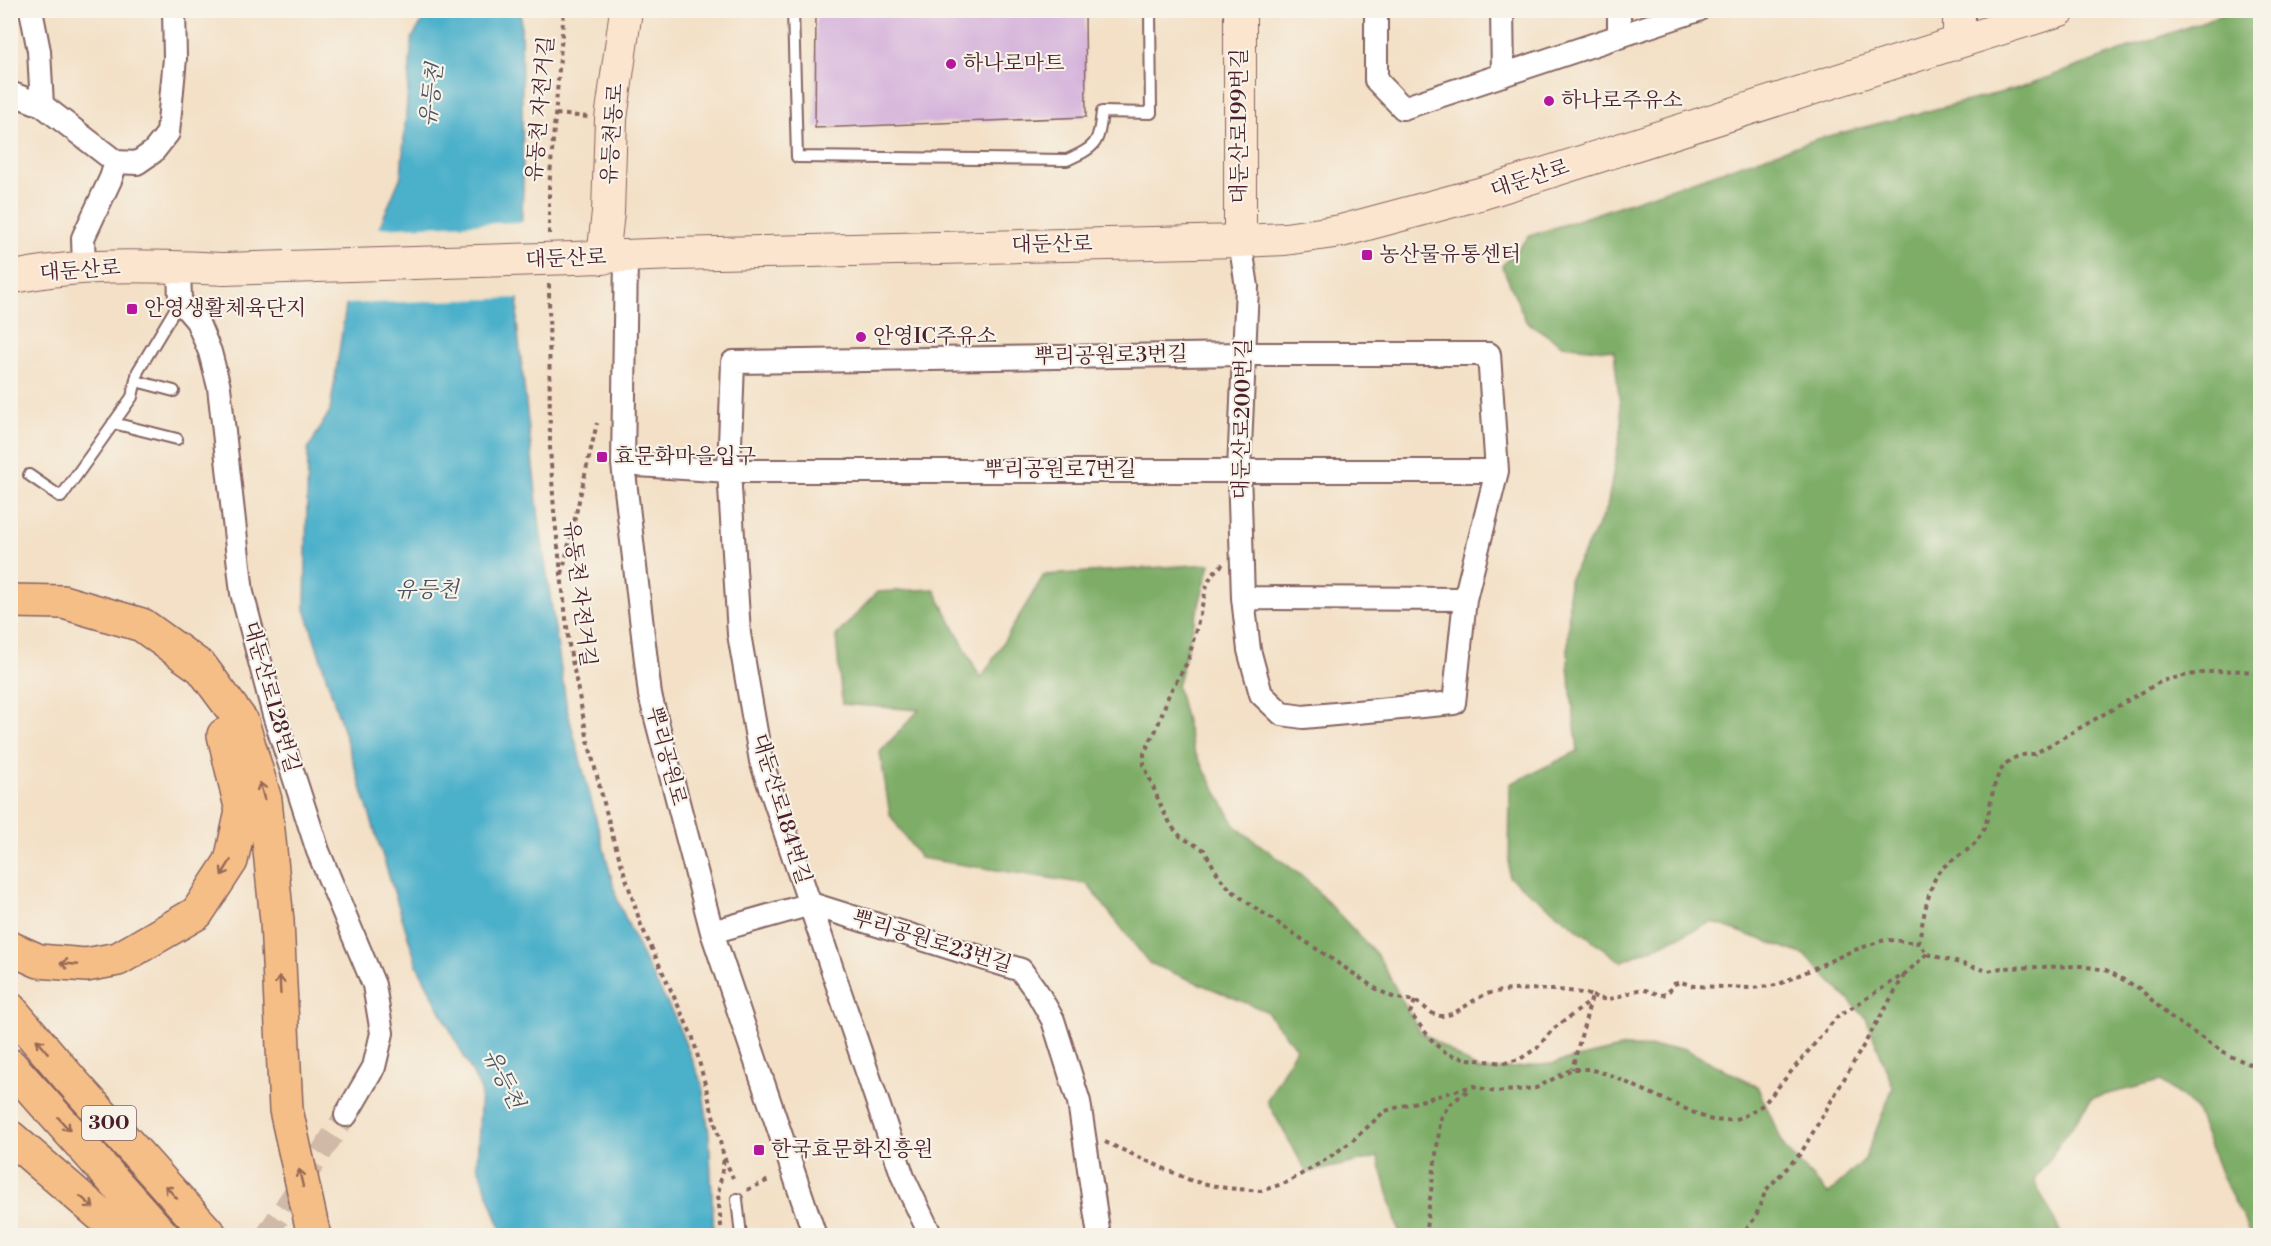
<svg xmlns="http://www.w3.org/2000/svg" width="2271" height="1246" font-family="'Libre Bodoni','Noto Serif KR',serif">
<rect width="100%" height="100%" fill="#f7f3e8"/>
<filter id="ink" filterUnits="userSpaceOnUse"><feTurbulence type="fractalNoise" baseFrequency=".0167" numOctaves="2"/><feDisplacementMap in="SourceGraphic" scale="12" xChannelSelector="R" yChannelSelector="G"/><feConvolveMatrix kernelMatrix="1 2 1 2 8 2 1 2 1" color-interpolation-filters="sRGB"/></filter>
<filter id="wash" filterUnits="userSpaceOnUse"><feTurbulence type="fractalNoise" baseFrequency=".008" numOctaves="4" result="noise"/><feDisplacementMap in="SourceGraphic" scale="24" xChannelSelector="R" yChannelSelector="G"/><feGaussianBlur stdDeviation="1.35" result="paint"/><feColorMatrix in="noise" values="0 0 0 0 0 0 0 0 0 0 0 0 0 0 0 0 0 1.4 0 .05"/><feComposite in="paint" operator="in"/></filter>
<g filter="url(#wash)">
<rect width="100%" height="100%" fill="#f3e0c6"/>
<path fill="#7ead67" stroke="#646649" stroke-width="1.5" d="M 2232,11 L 2260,11 L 2260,1235 L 2252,1235 L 2222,1178 L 2195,1108 L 2161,1081 L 2092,1098 L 2034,1180 L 2062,1235 L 1400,1235 L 1378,1157 L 1307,1173 L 1267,1101 L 1296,1048 L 1266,1011 L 1149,963 L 1087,884 L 920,858 L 890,815 L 880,752 L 919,710 L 842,704 L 836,636 L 877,592 L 934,589 L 981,679 L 1044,575 L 1210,564 L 1177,686 L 1193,749 L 1236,827 L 1306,879 L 1378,956 L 1419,1031 L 1480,1071 L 1551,1064 L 1625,1047 L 1683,1048 L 1757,1086 L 1785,1148 L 1828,1194 L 1865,1159 L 1893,1087 L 1866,1018 L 1805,955 L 1712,922 L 1621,962 L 1509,877 L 1510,784 L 1578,751 L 1568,666 L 1569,580 L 1607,508 L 1622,424 L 1614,351 L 1562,345 L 1526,321 L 1502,266 L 1530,236 L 1817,139 L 2015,89 Z"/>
<path fill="#4bb0ca" stroke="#4a687a" stroke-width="1.5" d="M 429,11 L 521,11 L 523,189 L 517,324 L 540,528 L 567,709 L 617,899 L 644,960 L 674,1016 L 702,1084 L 709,1134 L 714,1235 L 503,1235 L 477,1164 L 481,1090 L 417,965 L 305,609 L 308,449 L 330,411 L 346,306 L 401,176 L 412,38 Z"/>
<path fill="#f3e0c6" d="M 524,222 L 521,298 L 344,304 L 376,228 Z"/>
<g id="blocks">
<path fill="#d5b2db" d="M 816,10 L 1085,10 L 1086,117 L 815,128 Z"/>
</g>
</g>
<g filter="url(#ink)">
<use href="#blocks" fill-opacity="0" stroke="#856361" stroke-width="1.5"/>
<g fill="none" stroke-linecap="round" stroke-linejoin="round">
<path stroke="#d1b9a7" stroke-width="22" stroke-dasharray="22 11" stroke-linecap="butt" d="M 266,1236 L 346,1115"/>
<g stroke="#856361" stroke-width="14">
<path id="lane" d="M 793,10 L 797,157 L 1067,160 C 1097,146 1098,145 1102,112 L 1151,113 L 1150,10
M 136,381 L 174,391
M 113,423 L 177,439
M 29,475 L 61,497 L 132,397 L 138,371 L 180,301
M 737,1199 L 741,1236"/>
</g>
<g stroke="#856361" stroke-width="26">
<path id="street" d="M 31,10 L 39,51 L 42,105
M 1376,10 L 1376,80 L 1403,108 L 1698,10
M 1502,10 L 1503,75
M 1619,37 L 1619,10
M 10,93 L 42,105 L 116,162
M 116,162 L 137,163 L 153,152 L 168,133 L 175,58 L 174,10
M 626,257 L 623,464 L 650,695 L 712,932 L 815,1236
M 179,267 L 180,301 L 197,321 L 210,352 L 219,387 L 242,593 L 274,715 L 318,851 L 374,985 L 382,1033 L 374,1067 L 346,1115
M 84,268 L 83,238 L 111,178 L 116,162
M 623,464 L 729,471 L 1497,471
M 1243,598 L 1465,599
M 712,932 L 811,904 L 1021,970 L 1037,992 L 1053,1020 L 1079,1102 L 1099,1236
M 931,1236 L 903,1177 L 761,761 L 739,634 L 729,471 L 733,362 L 1243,354 L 1489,354 L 1497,471 L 1465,599 L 1454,703 L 1303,717 L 1282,714 L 1261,694 L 1249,650 L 1243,598 L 1239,470 L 1247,287 L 1240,241"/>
</g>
<g stroke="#856361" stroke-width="34">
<path id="secondary" d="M 1240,10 L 1240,241
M 1959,42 L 1959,10
M 574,258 L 675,254 L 1240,241 L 1285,239 L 1341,231 L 1483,193 L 2060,10
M 603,258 L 608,212 L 611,119 L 626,10
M 10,278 C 80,262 154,266 224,269"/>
</g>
<g stroke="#856361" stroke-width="36">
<path id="highway" d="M 10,601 L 63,602 L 142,625 L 202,668 L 242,722 L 265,800 L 277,921 L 286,1110 L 314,1236
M 10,948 L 39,961 L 86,965 L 118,959 L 197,913 L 231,861 L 242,811 L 224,735
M 10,1009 L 69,1078 L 211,1236
M 10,1065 L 163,1236
M 10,1137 L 125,1236"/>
</g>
<path stroke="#856361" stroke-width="4" stroke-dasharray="4.5 4.5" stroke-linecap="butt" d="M 556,114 L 588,117
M 549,234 L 549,188 L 564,10
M 549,284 L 550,447 L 554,511 L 569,645 L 588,741 L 613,838 L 641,925 L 693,1038 L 724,1157 L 733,1178
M 1223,564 L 1213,573 L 1208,582 L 1188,661 L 1169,694 L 1157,728 L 1144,753 L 1144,765 L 1163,811 L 1173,828 L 1181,837 L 1204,850 L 1220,878 L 1231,890 L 1248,903 L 1375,988 C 1382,992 1389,996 1396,998 C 1402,999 1408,999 1414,1001 C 1424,1004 1430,1016 1442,1016 C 1458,1015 1472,999 1487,994 C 1508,987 1573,988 1592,996 L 1572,1069
M 562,574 L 597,423
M 1919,943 C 1921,926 1930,880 1941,869 C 1953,858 1969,852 1979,838 C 1998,810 1983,754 2034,754 L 2162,681 C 2189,674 2233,666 2260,674
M 1592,996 L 1607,1000 L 1638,990 L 1645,990 L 1661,995 L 1667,994 L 1674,984 L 1681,982 L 1693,986 L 1752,988 L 1777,985 L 1852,951 L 1881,941 L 1889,940 L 1919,943 L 1927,954 L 1988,971 L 2001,968 L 2081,966 L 2106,970 L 2140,989 L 2171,1018 L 2230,1056 L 2260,1068
M 1415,1001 L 1410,1013 L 1435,1044 L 1447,1054 L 1467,1059 L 1504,1063 L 1520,1059 L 1537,1048 L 1553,1029 L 1590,1002
M 1105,1142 L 1192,1181 L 1226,1188 L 1261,1191 L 1288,1182 L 1325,1160 L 1351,1142 L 1385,1111 L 1473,1086 L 1495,1092 L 1536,1088 L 1572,1069 L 1589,1069 L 1610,1075 L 1708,1119 C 1730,1124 1746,1117 1764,1104 L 1837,1017 L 1906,973 L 1927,954
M 747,1190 L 769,1180
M 722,1236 L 718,1195 L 724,1159
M 1425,1236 L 1441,1117 L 1450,1104 L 1470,1089
M 1740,1236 L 1755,1218 L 1766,1190 L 1801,1153 L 1905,974"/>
<use href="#lane" stroke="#fff" stroke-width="10"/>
<use href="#street" stroke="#fff" stroke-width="22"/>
<use href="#secondary" stroke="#fbe5cf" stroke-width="32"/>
<use href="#highway" stroke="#f6be87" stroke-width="33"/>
<g stroke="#856361" stroke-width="34" stroke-linecap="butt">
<path id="secondary-bridge" d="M 224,269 L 574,258"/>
</g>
<use href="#secondary-bridge" stroke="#fbe5cf" stroke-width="32"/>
</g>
<defs><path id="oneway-shaft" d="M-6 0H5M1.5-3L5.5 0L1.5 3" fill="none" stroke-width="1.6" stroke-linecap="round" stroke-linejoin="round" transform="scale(1.5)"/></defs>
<g stroke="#976754">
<use href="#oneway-shaft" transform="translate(262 791) rotate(-105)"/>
<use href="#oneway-shaft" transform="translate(226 868) rotate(121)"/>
<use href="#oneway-shaft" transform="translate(69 964) rotate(-175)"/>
<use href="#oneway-shaft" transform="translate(280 985) rotate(-93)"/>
<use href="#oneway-shaft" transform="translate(42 1046) rotate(-130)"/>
<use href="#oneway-shaft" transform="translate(64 1124) rotate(48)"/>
<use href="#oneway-shaft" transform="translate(301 1178) rotate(-103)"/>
<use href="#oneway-shaft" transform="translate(171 1192) rotate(-132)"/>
<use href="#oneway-shaft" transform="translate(87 1202) rotate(41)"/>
</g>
</g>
<g fill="#b5179e" stroke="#f7f3e8" stroke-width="2">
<circle cx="951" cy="64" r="6"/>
<circle cx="1549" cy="101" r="6"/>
<rect x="1361" y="249" width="12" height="12" rx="3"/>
<rect x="126" y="303" width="12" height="12" rx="3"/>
<circle cx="861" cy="337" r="6"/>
<rect x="596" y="451" width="12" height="12" rx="3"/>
<rect x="753" y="1144" width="12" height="12" rx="3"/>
</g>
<g text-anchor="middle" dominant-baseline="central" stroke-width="4.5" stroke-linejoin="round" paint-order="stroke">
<rect fill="#f7f3e8" stroke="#7e5f64" stroke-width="1.5" x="82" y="1106" width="54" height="34" rx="4.5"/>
<g font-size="20" font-weight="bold" fill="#4a1f2b">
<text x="109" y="1123">300</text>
</g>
<g font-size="21" fill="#4a1f2b" stroke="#f7f3e8" text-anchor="start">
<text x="963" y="64">하나로마트</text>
<text x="1561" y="101">하나로주유소</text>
<text x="1379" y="255">농산물유통센터</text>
<text x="144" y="309">안영생활체육단지</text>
<text x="873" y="337">안영IC주유소</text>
<text x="614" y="457">효문화마을입구</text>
<text x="771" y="1150">한국효문화진흥원</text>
</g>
<g font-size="21" fill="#4a1f2b" stroke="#f7f3e8">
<text transform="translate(541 109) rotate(-85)">유동천 자전거길</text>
<text transform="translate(1240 126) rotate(-90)">대둔산로199번길</text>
<text transform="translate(613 134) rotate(-86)">유등천동로</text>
<text transform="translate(1530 179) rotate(-18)">대둔산로</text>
<text transform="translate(1052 245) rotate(-1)">대둔산로</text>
<text transform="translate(566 259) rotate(-2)">대둔산로</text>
<text transform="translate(80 271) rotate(-4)">대둔산로</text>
<text transform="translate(1111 356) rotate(-1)">뿌리공원로3번길</text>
<text transform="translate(1243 419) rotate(-89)">대둔산로200번길</text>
<text x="1060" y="470">뿌리공원로7번길</text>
<text transform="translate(579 594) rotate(83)">유동천 자전거길</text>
<text transform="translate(271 697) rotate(74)">대둔산로128번길</text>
<text transform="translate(666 756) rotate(75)">뿌리공원로</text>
<text transform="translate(781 809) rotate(73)">대둔산로184번길</text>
<text transform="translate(932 942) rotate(17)">뿌리공원로23번길</text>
</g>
<g font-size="22" font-style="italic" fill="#4a5263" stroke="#f7f3e8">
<text transform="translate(432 95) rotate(-83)">유등천</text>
<text x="427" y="590">유등천</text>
<text transform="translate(503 1079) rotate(63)">유등천</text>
</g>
</g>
<rect width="2271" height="1246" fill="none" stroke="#f7f3e8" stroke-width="36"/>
</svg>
